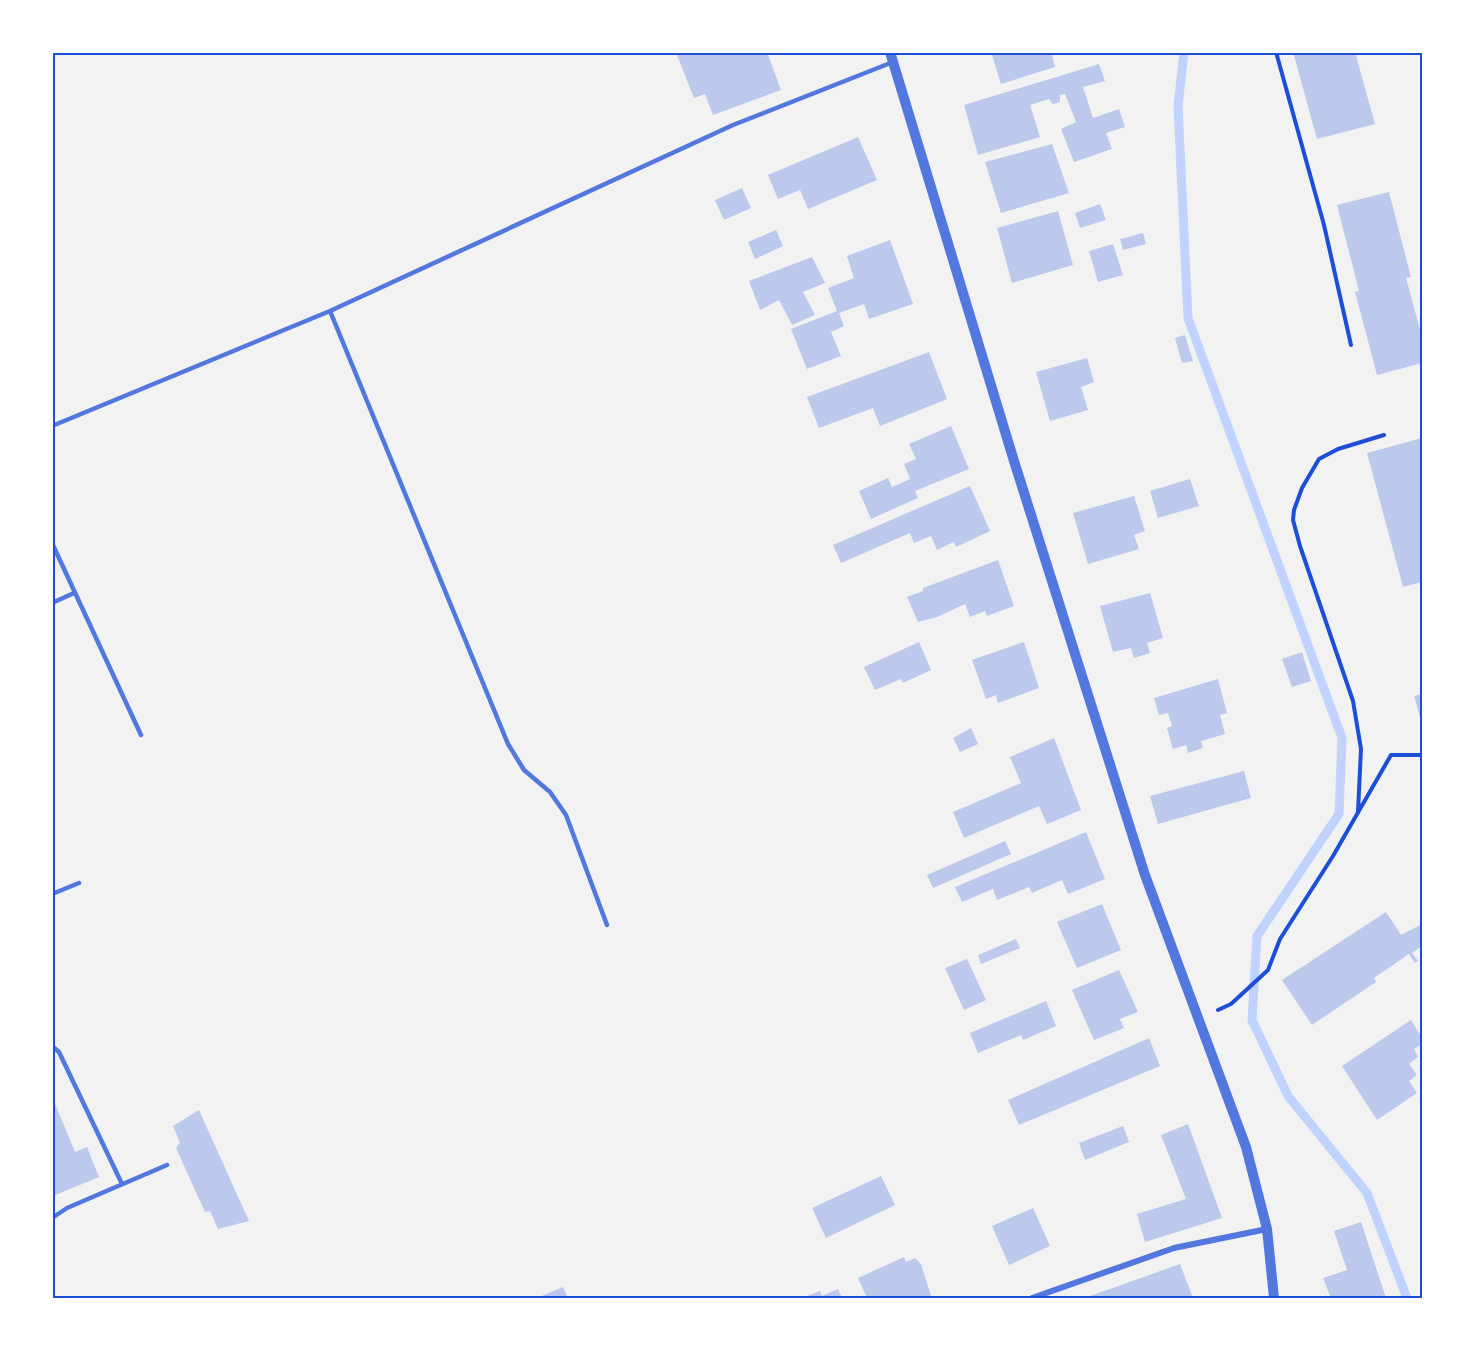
<svg xmlns="http://www.w3.org/2000/svg" width="1475" height="1351" font-family="'PT Sans Narrow',sans-serif">
<rect width="100%" height="100%" fill="#f2f2f2"/>
<g fill="none" stroke-linecap="round" stroke-linejoin="round">
<path stroke="#bfd3fe" stroke-width="9" d="M 1184,52 L 1178,106 L 1188,318 L 1342,738 L 1339,814 L 1257,936 L 1252,1020 L 1288,1096 L 1367,1193 L 1407,1298"/>
</g>
<path fill="#bdc9ec" d="M 685,52 L 767,52 L 781,90 L 713,115 L 705,94 L 694,98 L 677,55 Z
M 991,52 L 1051,52 L 1055,67 L 1001,84 Z
M 1293,52 L 1355,52 L 1375,124 L 1317,139 Z
M 1099,64 L 1105,81 L 1083,87 L 1093,118 L 1119,109 L 1125,127 L 1106,133 L 1112,149 L 1074,162 L 1061,129 L 1076,122 L 1065,94 L 1060,95 L 1060,102 L 1053,104 L 1049,99 L 1030,105 L 1040,137 L 978,155 L 964,105 Z
M 858,137 L 877,180 L 808,209 L 800,190 L 778,199 L 768,175 Z
M 1052,144 L 1069,193 L 1001,213 L 985,162 Z
M 742,188 L 751,208 L 724,220 L 715,200 Z
M 1389,192 L 1411,277 L 1406,278 L 1422,337 L 1422,363 L 1377,375 L 1355,292 L 1359,291 L 1337,205 Z
M 1100,204 L 1106,220 L 1080,228 L 1075,213 Z
M 1058,211 L 1073,265 L 1012,283 L 997,228 Z
M 776,230 L 783,246 L 755,259 L 748,242 Z
M 1143,233 L 1146,244 L 1123,250 L 1120,239 Z
M 890,240 L 913,304 L 869,319 L 864,304 L 839,313 L 844,326 L 831,332 L 841,356 L 807,369 L 791,329 L 837,311 L 828,288 L 854,278 L 847,256 Z
M 1113,244 L 1123,275 L 1098,282 L 1089,251 Z
M 812,257 L 825,283 L 803,292 L 815,315 L 792,325 L 779,300 L 760,310 L 749,281 Z
M 1185,335 L 1193,361 L 1182,363 L 1175,338 Z
M 929,352 L 947,399 L 880,426 L 873,408 L 819,428 L 807,397 Z
M 1087,358 L 1094,382 L 1081,387 L 1088,410 L 1050,421 L 1036,372 Z
M 951,426 L 969,469 L 915,491 L 918,498 L 871,519 L 859,491 L 888,478 L 892,487 L 910,479 L 904,464 L 916,459 L 909,444 Z
M 1422,438 L 1422,582 L 1403,587 L 1367,453 Z
M 1190,479 L 1199,506 L 1158,518 L 1150,491 Z
M 970,486 L 990,531 L 956,547 L 954,542 L 937,550 L 931,536 L 914,543 L 910,533 L 841,563 L 833,545 Z
M 1134,496 L 1145,531 L 1134,535 L 1139,549 L 1088,564 L 1073,513 Z
M 998,560 L 1014,606 L 987,616 L 985,611 L 970,617 L 965,604 L 937,617 L 918,622 L 907,597 L 923,591 L 923,588 Z
M 1150,593 L 1163,638 L 1147,643 L 1150,653 L 1134,658 L 1131,648 L 1113,652 L 1100,606 Z
M 919,642 L 931,670 L 903,683 L 901,679 L 875,690 L 864,667 Z
M 1024,642 L 1039,688 L 998,703 L 996,695 L 986,699 L 972,660 Z
M 1302,652 L 1311,681 L 1292,687 L 1282,659 Z
M 1218,679 L 1227,713 L 1220,715 L 1225,734 L 1201,741 L 1203,748 L 1188,753 L 1186,745 L 1173,749 L 1167,728 L 1172,726 L 1168,713 L 1159,715 L 1154,698 Z
M 1422,694 L 1422,724 L 1414,696 Z
M 971,728 L 978,744 L 960,752 L 953,738 Z
M 1054,738 L 1081,810 L 1047,824 L 1039,806 L 964,838 L 953,812 L 1021,783 L 1010,757 Z
M 1244,771 L 1251,798 L 1158,824 L 1150,796 Z
M 1086,832 L 1105,879 L 1068,894 L 1062,880 L 1032,893 L 1029,887 L 997,900 L 993,889 L 962,902 L 955,887 Z
M 1005,841 L 1011,854 L 933,888 L 927,875 Z
M 1102,904 L 1121,950 L 1077,968 L 1057,922 Z
M 1386,912 L 1401,935 L 1422,924 L 1422,946 L 1412,953 L 1418,961 L 1415,963 L 1409,954 L 1374,978 L 1376,982 L 1312,1025 L 1282,980 Z
M 1016,939 L 1020,948 L 981,964 L 978,955 Z
M 967,959 L 986,1000 L 964,1010 L 945,968 Z
M 1119,970 L 1138,1012 L 1120,1019 L 1124,1028 L 1094,1040 L 1072,990 Z
M 1046,1001 L 1056,1026 L 1023,1040 L 1021,1035 L 978,1053 L 970,1033 Z
M 1411,1020 L 1422,1038 L 1422,1044 L 1414,1049 L 1418,1057 L 1409,1064 L 1417,1075 L 1409,1081 L 1417,1093 L 1377,1120 L 1342,1066 Z
M 1149,1038 L 1160,1066 L 1019,1125 L 1008,1100 Z
M 53,1099 L 75,1152 L 87,1147 L 99,1177 L 53,1196 Z
M 199,1110 L 249,1221 L 218,1229 L 210,1211 L 205,1212 L 176,1148 L 180,1143 L 173,1126 Z
M 1188,1124 L 1222,1218 L 1145,1242 L 1137,1214 L 1186,1199 L 1161,1135 Z
M 1123,1126 L 1129,1142 L 1085,1160 L 1079,1143 Z
M 881,1176 L 895,1205 L 826,1238 L 812,1208 Z
M 1033,1208 L 1050,1246 L 1009,1265 L 992,1226 Z
M 1361,1222 L 1386,1298 L 1331,1298 L 1323,1278 L 1347,1270 L 1334,1231 Z
M 904,1257 L 906,1262 L 915,1258 L 921,1264 L 931,1296 L 926,1298 L 867,1298 L 858,1278 Z
M 1180,1264 L 1193,1298 L 1091,1298 L 1090,1296 Z
M 563,1287 L 568,1298 L 537,1298 Z
M 838,1289 L 842,1298 L 802,1298 L 820,1291 L 822,1296 Z"/>
<g fill="none" stroke-linecap="round" stroke-linejoin="round">
<path stroke="#1d4ed8" stroke-width="4" d="M 1276,52 L 1324,225 L 1351,345
M 1358,812 L 1361,749 L 1353,701 L 1300,546 L 1293,520 L 1294,510 L 1302,488 L 1319,459 L 1338,449 L 1384,435
M 1218,1010 L 1231,1004 L 1268,970 L 1280,939 L 1333,856 L 1391,755 L 1422,755"/>
<path stroke="#5277de" stroke-width="4.5" d="M 330,311 L 508,744 L 524,770 L 550,792 L 566,815 L 607,925
M 52,426 L 330,311 L 733,125 L 893,62
M 52,543 L 141,735
M 52,603 L 74,593
M 52,894 L 79,883
M 52,1046 L 59,1052 L 122,1184
M 52,1218 L 67,1208 L 167,1165"/>
<path stroke="#5277de" stroke-width="6" d="M 1032,1298 L 1174,1248 L 1267,1229"/>
<path stroke="#5277de" stroke-width="10" d="M 890,52 L 1014,461 L 1145,875 L 1246,1147 L 1267,1229 L 1274,1298"/>
</g>
<rect width="1475" height="1351" fill="none" stroke="#ffffff" stroke-width="108"/>
<rect x="54" y="54" width="1367" height="1243" fill="none" stroke="#1d4ed8" stroke-width="2"/>
</svg>
